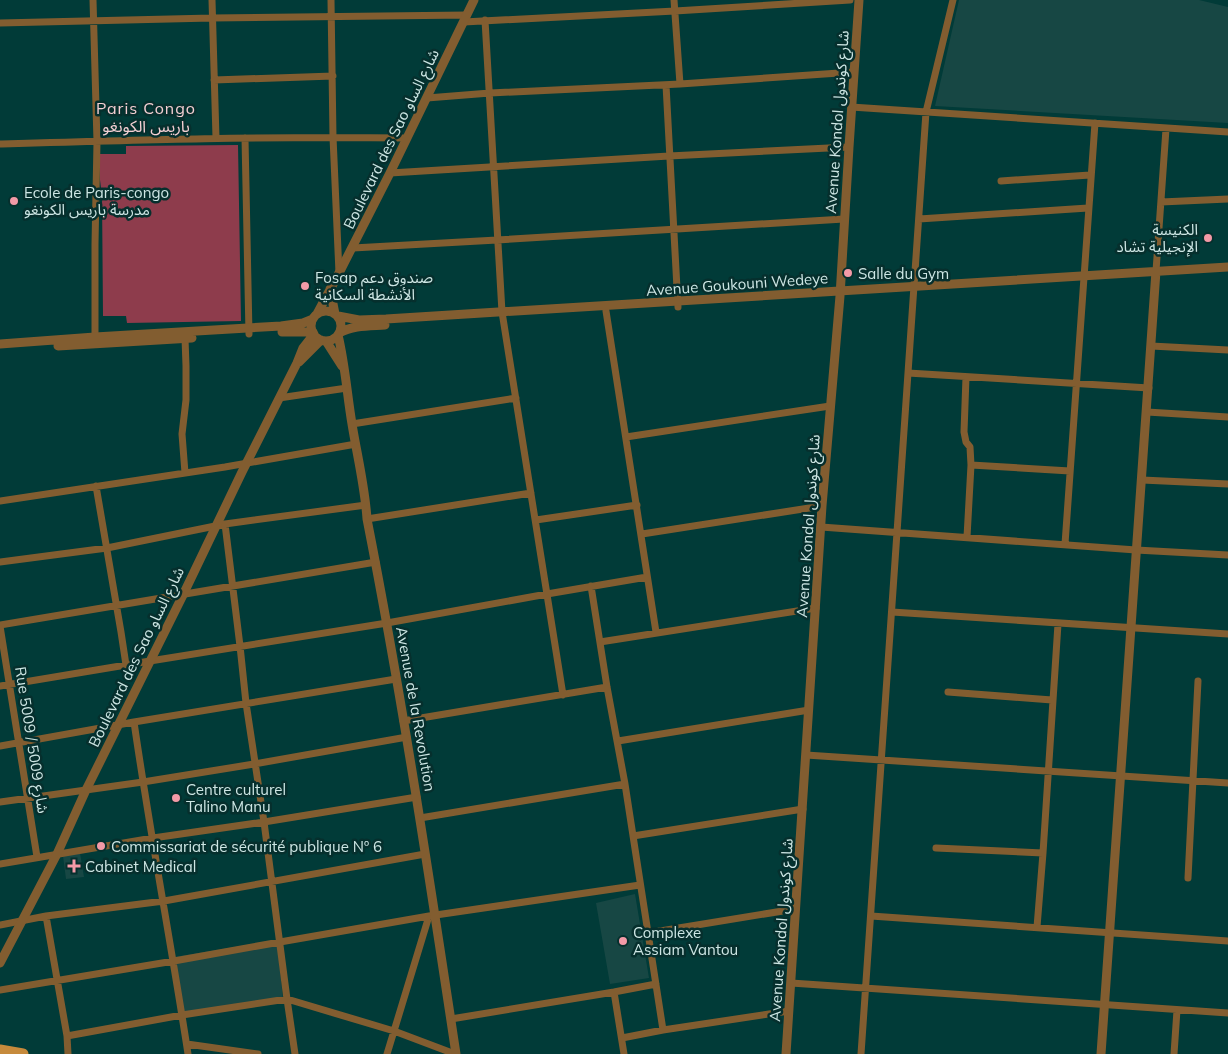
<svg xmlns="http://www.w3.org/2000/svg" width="1228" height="1054" font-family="Mulish,'Noto Sans Arabic',sans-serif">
<rect width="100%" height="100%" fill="#013b38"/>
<path fill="#174744" d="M 959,0 L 1199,0 L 1228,7 L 1228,123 L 935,106 Z
M 80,853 L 84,877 L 66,879 L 63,856 Z
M 635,894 L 649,978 L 610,984 L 596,903 Z
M 277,940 L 283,999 L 182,1016 L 174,957 Z"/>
<path fill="#8e3c4c" d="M 238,145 L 241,321 L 127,323 L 126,316 L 103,316 L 102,196 L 100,180 L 100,154 L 126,154 L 126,146 Z"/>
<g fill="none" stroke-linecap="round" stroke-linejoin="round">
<path stroke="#825d30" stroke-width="7" d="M 93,0 L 97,142 L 95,244 L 95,337
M 212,0 L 216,138
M 331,0 L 333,137 L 339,273
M 674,0 L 680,84
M 485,20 L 502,312 L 563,695
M 464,22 L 675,11 L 850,0
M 0,23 L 212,18 L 467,15
M 214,80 L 333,76
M 666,85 L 678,307
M 427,98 L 490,93 L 680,84 L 854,72
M 851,107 L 1228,132
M 245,138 L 249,334
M 0,144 C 136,140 271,136 407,138
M 390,173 L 669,156 L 849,147
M 1001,181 L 1090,175
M 1161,202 L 1228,199
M 919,219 L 1088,208
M 353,248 L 497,240 L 844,219
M 1156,271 L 1166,129
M 606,311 L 656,632
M 185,338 L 186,366 L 186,400 L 182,434 L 185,473
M 1151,346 L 1228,350
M 908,373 L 1149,388
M 966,377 L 964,432 L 966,442 L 970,447 L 971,465 L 967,537
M 279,398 L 347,388
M 1147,412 L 1228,417
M 352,424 L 516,398
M 626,437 L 830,406
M 971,465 L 1070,471
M 1142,480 L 1228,484
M 96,486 L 121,632 L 126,665
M 0,501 L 225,467 L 356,444
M 367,519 L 531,493
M 536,520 L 637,505
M 225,524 L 240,646 L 246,703 L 264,822 L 287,999 L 295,1054
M 821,527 L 1136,550 L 1228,555
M 642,534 L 822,506
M 1065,544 L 1095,123
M 0,562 L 107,548 L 225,524 L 366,505
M 591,586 L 607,687 L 625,784 L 663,1030
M 892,612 L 1228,634
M 0,625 L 376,562
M 0,626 L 37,857
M 600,642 L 816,608
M 0,686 L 150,661 L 387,623 L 547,594 L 647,577
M 948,692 L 1052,700
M 403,721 L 607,687
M 134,722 C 150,833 171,943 188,1054
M 618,741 L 809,710
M 0,746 L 134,722 L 396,679
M 806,755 L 1228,783
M 0,802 L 143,782 L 254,764 L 407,737
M 420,818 L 625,784
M 633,836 L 803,809
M 936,848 L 1043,853
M 0,864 L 153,838 L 264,822 L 417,797
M 1188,878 L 1198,681
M 46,916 L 67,1036 L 68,1054
M 871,916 L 1228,941
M 0,925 L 46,916 L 164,901 L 425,854
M 1037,927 L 1043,853 L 1058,624
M 648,933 L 795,909
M 791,983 L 1228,1013
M 0,990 L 174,961 L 280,942 L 429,916 L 640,885
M 614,992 L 624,1054
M 451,1019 L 614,992 L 656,984
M 67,1036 L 182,1015 L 287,999 L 394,1031 L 455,1054
M 622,1038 L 663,1030 L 789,1011
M 187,1044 L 258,1054
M 387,1054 L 429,916
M 861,1054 L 926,112 L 953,0
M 1174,1054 L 1177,1010"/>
<path stroke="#825d30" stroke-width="9" d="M 330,289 L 335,314
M311 326a15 15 0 1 1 30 0a15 15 0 1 1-30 0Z
M 317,314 L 339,273 L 390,173 L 474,0
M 338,316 L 359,320 L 386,319 L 1228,267
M 282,332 L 313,332
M 339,333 C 353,325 370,326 385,325
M 338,335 C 345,364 347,394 352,424 C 357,455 365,487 367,519 C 402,697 429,875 456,1054
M 326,341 L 342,366
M 0,344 L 95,337 L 281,326 L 303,323 L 313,319
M 58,346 L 192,338
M 299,362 L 321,340
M 0,963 L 57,854 L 86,790 L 183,595 L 242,472 L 297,363 L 303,348 L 314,334
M 786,1054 L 822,506 L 840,296 L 849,147 L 859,0
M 1101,1054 L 1156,271"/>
<path stroke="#c68a3c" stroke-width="11" d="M 0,1050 L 23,1054"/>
</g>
<g fill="#f39aa7" stroke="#062f2d" stroke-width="2">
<circle cx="14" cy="201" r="5"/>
<circle cx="1208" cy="238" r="5"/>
<circle cx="848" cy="273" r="5"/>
<circle cx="305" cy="286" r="5"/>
<circle cx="176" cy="798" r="5"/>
<circle cx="101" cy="846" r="5"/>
<path d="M71.5 858.5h5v5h5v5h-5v5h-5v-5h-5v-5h5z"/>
<circle cx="623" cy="941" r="5"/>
</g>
<g text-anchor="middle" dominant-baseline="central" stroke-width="5" stroke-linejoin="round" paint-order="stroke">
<g font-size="15" fill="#cde6e4" stroke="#062f2d">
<text transform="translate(837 122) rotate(-86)">Avenue Kondol شارع كوندول</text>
<text transform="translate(391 139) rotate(-64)">Boulevard des Sao شارع الساو</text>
<text transform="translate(737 284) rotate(-4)">Avenue Goukouni Wedeye</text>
<text transform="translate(808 526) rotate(-86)">Avenue Kondol شارع كوندول</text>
<text transform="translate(136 657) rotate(-64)">Boulevard des Sao شارع الساو</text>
<text transform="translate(416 709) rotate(80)">Avenue de la Revolution</text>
<text transform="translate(32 740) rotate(81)">Rue 5009 / شارع 5009</text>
<text transform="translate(781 930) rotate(-86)">Avenue Kondol شارع كوندول</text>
</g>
<g font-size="15" fill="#cde6e4" stroke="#062f2d" text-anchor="start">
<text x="24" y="192">Ecole de Paris-congo<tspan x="24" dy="17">مدرسة باريس الكونغو</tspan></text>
<text x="1198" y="229" text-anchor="end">الكنيسة<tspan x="1198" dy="17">الإنجيلية تشاد</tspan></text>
<text x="858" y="273">Salle du Gym</text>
<text x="315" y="277">Fosap صندوق دعم<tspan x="315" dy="17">الأنشطة السكانية</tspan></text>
<text x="186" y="789">Centre culturel<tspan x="186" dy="17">Talino Manu</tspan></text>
<text x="111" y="846">Commissariat de sécurité publique Nº 6</text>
<text x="85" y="866">Cabinet Medical</text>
<text x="633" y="932">Complexe<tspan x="633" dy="17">Assiam Vantou</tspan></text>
</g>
<g font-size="16" letter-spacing="1" fill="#f4d0d4" stroke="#062f2d">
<text x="146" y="108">Paris Congo<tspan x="146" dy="18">باريس الكونغو</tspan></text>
</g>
</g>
</svg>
